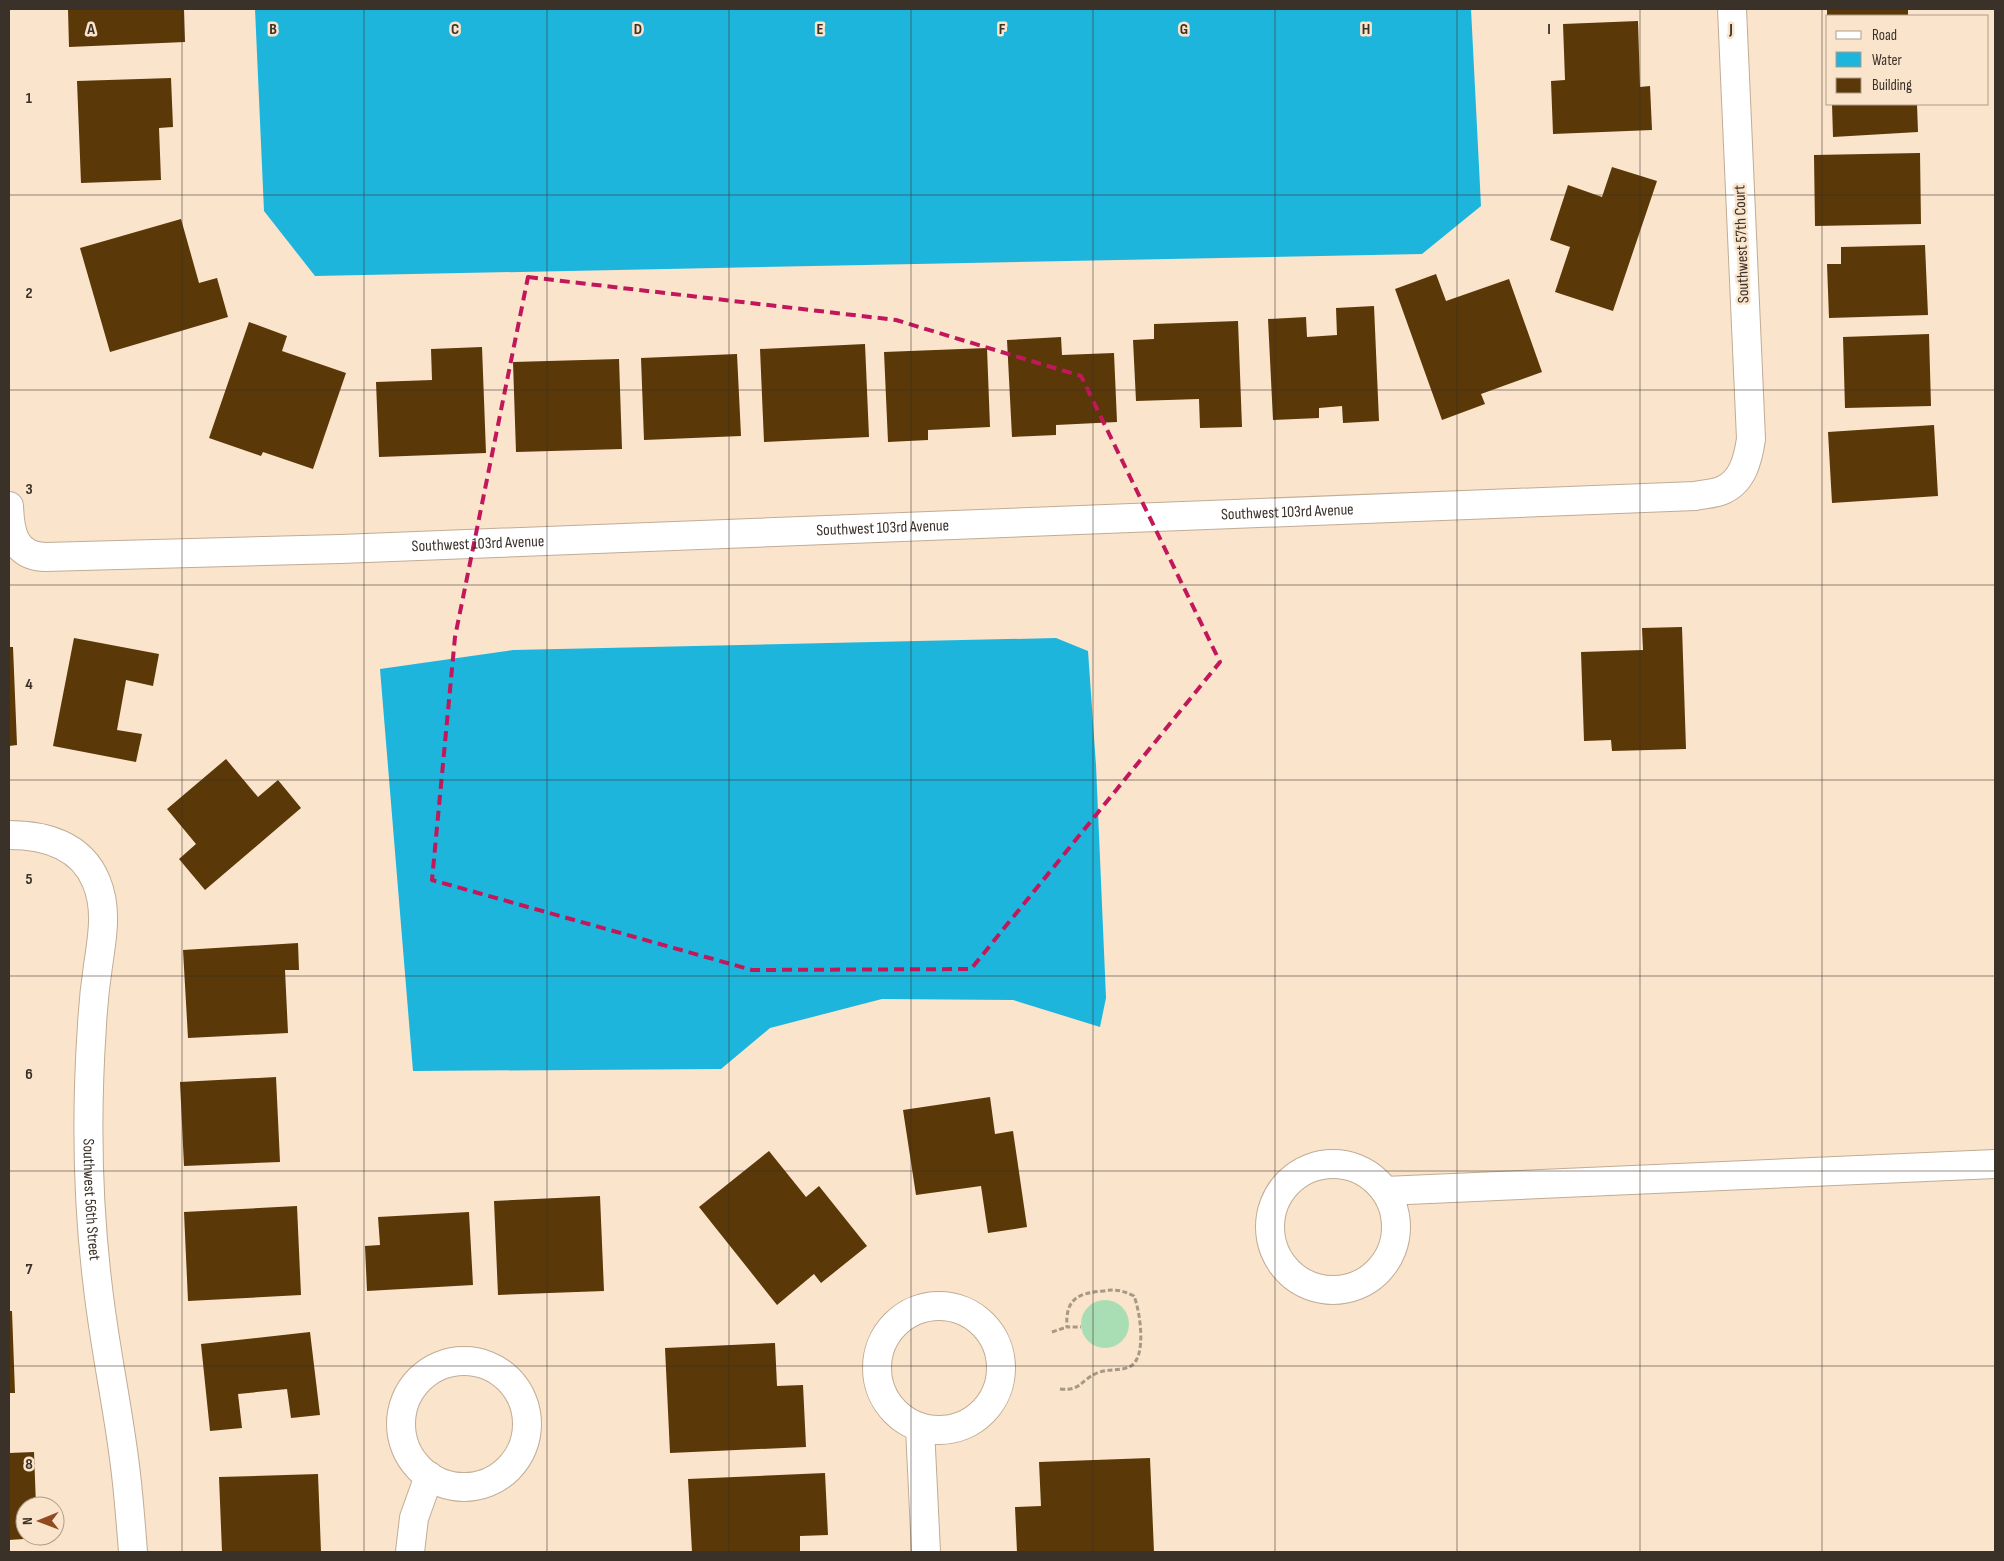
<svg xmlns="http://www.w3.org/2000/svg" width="2004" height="1561" font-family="'Sofia Sans Condensed',sans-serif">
<rect width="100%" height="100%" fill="#fae4cc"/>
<path fill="#a9deb4" d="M1081 1324a24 24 0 1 1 48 0a24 24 0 1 1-48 0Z"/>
<path fill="#1eb5dc" d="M 255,9 L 1471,9 L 1481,206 L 1422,254 L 315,276 L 264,211 Z
M 1056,638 L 1088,651 L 1096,765 L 1106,998 L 1100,1027 L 1013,1000 L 882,999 L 770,1028 L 721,1069 L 413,1071 L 380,669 L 513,650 Z"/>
<path fill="#5a3807" d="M 68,9 L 184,9 L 185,42 L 69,47 Z
M 1827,9 L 1908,9 L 1908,16 L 1827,16 Z
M 1638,21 L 1640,87 L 1650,86 L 1652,130 L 1553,134 L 1551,81 L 1565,80 L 1563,24 Z
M 171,78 L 173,127 L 159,128 L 161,180 L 81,183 L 77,81 Z
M 1832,104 L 1917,104 L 1918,132 L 1833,137 Z
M 1920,153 L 1921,224 L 1815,226 L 1814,155 Z
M 1612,167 L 1657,181 L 1613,311 L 1555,292 L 1570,247 L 1550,240 L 1568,185 L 1602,197 Z
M 181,219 L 199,283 L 217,278 L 228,317 L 110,352 L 80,248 Z
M 1925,245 L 1928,315 L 1829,318 L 1827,264 L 1841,264 L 1841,247 Z
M 1436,274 L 1446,301 L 1509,279 L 1542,372 L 1481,394 L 1485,404 L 1442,420 L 1395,289 Z
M 1374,306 L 1379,421 L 1343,423 L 1342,406 L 1319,408 L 1319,418 L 1273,420 L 1268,319 L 1306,317 L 1307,337 L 1337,335 L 1336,308 Z
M 1238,321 L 1242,427 L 1200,428 L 1199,399 L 1136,401 L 1133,340 L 1154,339 L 1154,324 Z
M 249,322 L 287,336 L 282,351 L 346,373 L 313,469 L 263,452 L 261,456 L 209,438 Z
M 1929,334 L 1931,406 L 1845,408 L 1843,337 Z
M 1061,337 L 1062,355 L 1114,353 L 1117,422 L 1056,425 L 1056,435 L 1012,437 L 1007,340 Z
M 865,344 L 869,437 L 764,442 L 760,349 Z
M 482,347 L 486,453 L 379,457 L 376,382 L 432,380 L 431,349 Z
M 987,348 L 990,427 L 928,430 L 928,440 L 888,442 L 884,352 Z
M 737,354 L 741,436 L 644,440 L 641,358 Z
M 619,359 L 622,449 L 516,452 L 513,362 Z
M 1934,425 L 1938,496 L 1832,503 L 1828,432 Z
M 1682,627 L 1686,749 L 1612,751 L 1611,740 L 1584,741 L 1581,652 L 1643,650 L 1642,628 Z
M 74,638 L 159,654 L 153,686 L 126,680 L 117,730 L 142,734 L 136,762 L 53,746 Z
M 9,647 L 13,647 L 17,745 L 9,746 Z
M 226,759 L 258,797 L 278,780 L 301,808 L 205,890 L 179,859 L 196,844 L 167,809 Z
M 298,943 L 299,970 L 285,970 L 288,1033 L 188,1038 L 183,950 Z
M 276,1077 L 280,1162 L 184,1166 L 180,1082 Z
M 990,1097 L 995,1134 L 1013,1131 L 1027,1227 L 988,1233 L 981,1186 L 916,1195 L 903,1110 Z
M 769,1151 L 806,1197 L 819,1186 L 867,1246 L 821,1283 L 814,1274 L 777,1305 L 699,1207 Z
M 600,1196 L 604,1291 L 498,1295 L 494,1201 Z
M 297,1206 L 301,1295 L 188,1301 L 184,1212 Z
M 469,1212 L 473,1285 L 367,1291 L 365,1246 L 380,1245 L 378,1217 Z
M 9,1311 L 12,1311 L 15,1393 L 9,1393 Z
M 310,1332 L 320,1415 L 291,1418 L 287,1389 L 238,1394 L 242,1428 L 210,1431 L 201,1344 Z
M 775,1343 L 777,1386 L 803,1385 L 806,1447 L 670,1453 L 665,1348 Z
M 34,1452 L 36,1506 L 25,1506 L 25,1536 L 38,1536 L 38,1538 L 9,1540 L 9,1453 Z
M 1150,1458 L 1154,1552 L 1017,1552 L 1015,1507 L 1041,1506 L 1039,1462 Z
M 825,1473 L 828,1535 L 800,1536 L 800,1552 L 692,1552 L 688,1479 Z
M 318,1474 L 321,1552 L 222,1552 L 219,1477 Z"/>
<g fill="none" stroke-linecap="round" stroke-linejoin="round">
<g stroke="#c1ac95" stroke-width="30">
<g id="street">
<path id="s1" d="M 9,506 C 10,532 14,556 45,557 L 341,549 L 1695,496 C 1704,494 1715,494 1723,490 C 1743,481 1748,459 1751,439 L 1732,9"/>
<path id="s2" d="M 9,835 C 45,835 81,845 96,881 C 108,909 102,938 98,966 C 95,986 93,1005 92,1025 C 86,1113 87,1200 98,1288 C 105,1350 119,1412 126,1474 C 129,1500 131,1526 133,1552"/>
<circle cx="1333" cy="1227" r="63"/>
<path d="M 1385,1191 L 1995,1164"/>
<circle cx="939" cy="1368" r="62"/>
<circle cx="464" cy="1424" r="63"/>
<path d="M 920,1428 L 926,1552"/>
<path d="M 410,1552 L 414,1518 L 429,1476"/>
</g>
</g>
<path stroke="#a89886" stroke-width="3" stroke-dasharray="5 2.5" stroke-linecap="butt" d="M 1052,1332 L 1067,1327
M 1060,1389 C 1082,1391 1079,1381 1097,1373 C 1108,1368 1120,1372 1131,1366 C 1147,1356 1140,1311 1134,1296 C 1122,1290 1115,1289 1103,1291 C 1078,1293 1065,1299 1067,1327 L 1081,1327"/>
<use href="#street" stroke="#fff" stroke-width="28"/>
</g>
<path fill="none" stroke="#c2185b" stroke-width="4" stroke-dasharray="10 6" stroke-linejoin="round" d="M 528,277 L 896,320 L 1081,376 L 1220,662 L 971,969 L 752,970 L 432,880 L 455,637 Z"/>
<path fill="none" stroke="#3a3128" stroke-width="1" stroke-opacity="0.55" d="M 182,9 L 182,1552M 364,9 L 364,1552M 547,9 L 547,1552M 729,9 L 729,1552M 911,9 L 911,1552M 1093,9 L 1093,1552M 1275,9 L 1275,1552M 1457,9 L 1457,1552M 1640,9 L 1640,1552M 1822,9 L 1822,1552M 9,195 L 1995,195M 9,390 L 1995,390M 9,585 L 1995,585M 9,780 L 1995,780M 9,976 L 1995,976M 9,1171 L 1995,1171M 9,1366 L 1995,1366"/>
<g text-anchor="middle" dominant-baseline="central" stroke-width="5" stroke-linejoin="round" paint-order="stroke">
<g font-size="16" fill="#3a3128" stroke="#fae4cc">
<text transform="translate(1742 244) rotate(-92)">Southwest 57th Court</text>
<text stroke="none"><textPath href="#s1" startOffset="1314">Southwest 103rd Avenue</textPath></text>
<text stroke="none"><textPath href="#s1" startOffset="909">Southwest 103rd Avenue</textPath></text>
<text stroke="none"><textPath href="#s1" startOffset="504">Southwest 103rd Avenue</textPath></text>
<text stroke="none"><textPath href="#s2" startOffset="425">Southwest 56th Street</textPath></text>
</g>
</g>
<g font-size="16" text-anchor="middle" font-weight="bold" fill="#3a3128" stroke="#fae4cc" stroke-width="5" stroke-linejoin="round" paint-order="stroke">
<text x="91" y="34">A</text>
<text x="273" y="34">B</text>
<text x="455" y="34">C</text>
<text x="638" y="34">D</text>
<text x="820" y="34">E</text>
<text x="1002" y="34">F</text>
<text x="1184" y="34">G</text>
<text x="1366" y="34">H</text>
<text x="1549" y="34">I</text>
<text x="1731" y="34">J</text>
<text x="29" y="103">1</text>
<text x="29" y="298">2</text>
<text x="29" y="494">3</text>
<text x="29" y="689">4</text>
<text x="29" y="884">5</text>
<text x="29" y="1079">6</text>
<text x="29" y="1274">7</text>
<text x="29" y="1469">8</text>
</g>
<rect width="2004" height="1561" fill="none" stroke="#3a3128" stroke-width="20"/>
<rect x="1826" y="15" width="162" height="90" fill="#fae4cc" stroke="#ad9c8a"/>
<rect x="1836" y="31" width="25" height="8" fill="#ffffff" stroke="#ad9c8a"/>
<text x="1872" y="40" font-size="15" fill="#3a3128">Road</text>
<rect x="1836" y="52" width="25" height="15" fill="#1eb5dc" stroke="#ad9c8a"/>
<text x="1872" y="65" font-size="15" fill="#3a3128">Water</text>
<rect x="1836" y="78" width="25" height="15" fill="#5a3807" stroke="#ad9c8a"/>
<text x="1872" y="90" font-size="15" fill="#3a3128">Building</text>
<g transform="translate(40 1521) rotate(269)"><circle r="24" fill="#fae4cc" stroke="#ad9c8a"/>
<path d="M0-4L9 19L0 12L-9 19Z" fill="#8f4a1f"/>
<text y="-8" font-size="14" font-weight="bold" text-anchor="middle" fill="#3a3128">N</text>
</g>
</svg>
